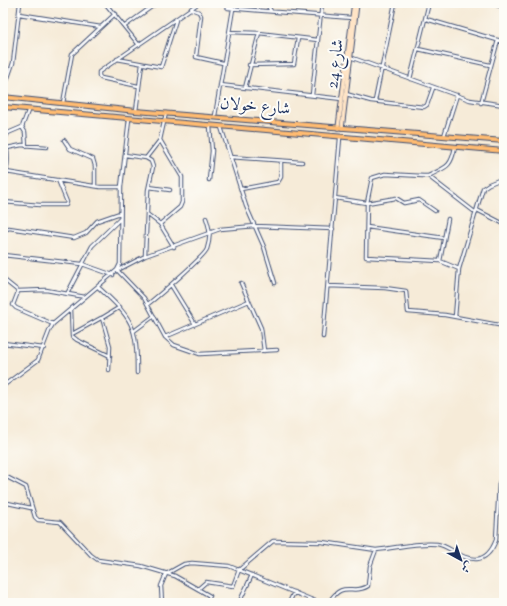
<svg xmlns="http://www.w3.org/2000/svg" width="507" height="606" font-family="'Sorts Mill Goudy',Amiri,serif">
<rect width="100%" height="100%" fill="#fdfcf7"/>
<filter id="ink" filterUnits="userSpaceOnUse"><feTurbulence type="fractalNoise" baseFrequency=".025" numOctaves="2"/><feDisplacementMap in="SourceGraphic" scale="8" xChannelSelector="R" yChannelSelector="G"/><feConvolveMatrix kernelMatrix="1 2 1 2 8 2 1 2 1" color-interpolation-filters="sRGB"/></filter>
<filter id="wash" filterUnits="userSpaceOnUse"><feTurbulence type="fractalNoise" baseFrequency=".012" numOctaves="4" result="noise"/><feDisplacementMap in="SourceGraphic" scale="16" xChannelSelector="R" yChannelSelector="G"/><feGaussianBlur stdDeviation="0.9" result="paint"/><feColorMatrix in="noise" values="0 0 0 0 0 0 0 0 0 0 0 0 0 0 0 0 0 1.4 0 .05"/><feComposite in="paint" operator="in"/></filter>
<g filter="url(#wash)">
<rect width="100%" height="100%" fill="#f6ebd8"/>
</g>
<g filter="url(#ink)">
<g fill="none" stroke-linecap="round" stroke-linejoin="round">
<g stroke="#3c4b70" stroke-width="4.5">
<path id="street" d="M 105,3 L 139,45
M 223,3 L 228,8 L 352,18
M 266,3 L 271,11
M 490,3 L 504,7
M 191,9 L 199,12 L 201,16 L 196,57 L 223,63
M 19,14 L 101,27 L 115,14
M 426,19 L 504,42
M 125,26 L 157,3
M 229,32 L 259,33 L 318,40
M 418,49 L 490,65
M 350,57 L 470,100 L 504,105
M 117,59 L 161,67 L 176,20
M 249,65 L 294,64 L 298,38
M 410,79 L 429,3
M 220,85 L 342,99
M 138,86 L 101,78 L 99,76 L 99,72 L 199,3
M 245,88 L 259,33
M 3,92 L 13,63 L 20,3
M 346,94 L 371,101 L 424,107 L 427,105 L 433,88
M 312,95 L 322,3
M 375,101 L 395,3
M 63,103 L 72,54 L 101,27
M 481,103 L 498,40
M 136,111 L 142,64
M 215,116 L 233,9
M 22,127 L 25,132 L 26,146
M 221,127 L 246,206 L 264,247 L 275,283
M 444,136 L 457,95
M 64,140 L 70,149 L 93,159 L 95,166 L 95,185
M 7,148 L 22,145 L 47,147
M 125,155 L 146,158 L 151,161 L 153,167 L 148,190 L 145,256
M 230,157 L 302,162
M 146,158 L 160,140 L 166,113
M 6,172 L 100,187 L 121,187
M 428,176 C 446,167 451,168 455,147
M 209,180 L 212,151 L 210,126
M 149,187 L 170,190
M 241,189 L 278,182 L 281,177 L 281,161
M 3,190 C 6,173 11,156 4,140 L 8,133 L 22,127 L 28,111
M 335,198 L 367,203 L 372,178 L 385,174 L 423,176 L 428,176 L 476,213
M 3,202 L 40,205 L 66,205 L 67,202 L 58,180
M 477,210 L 504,224
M 435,211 L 419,200 L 404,203 L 396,198 L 367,203 L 366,257 L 440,261 L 448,219
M 147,214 L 160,224 L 174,247
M 3,223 L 6,229
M 160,224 L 180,207 L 182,202 L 182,177 L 160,140
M 367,227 L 444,238
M 3,231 L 9,228 L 74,238 L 86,233 L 97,221 L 120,213
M 3,255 L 82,264 L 113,275
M 440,261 L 459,269 L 455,317
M 459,269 L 483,188 L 489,184 L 504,178
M 117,270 L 144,298 L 165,337 L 174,345 L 200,354 L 277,350
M 118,270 L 145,256 L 220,229 L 255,226 L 333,229
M 3,279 L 18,291 L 46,290 L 85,297
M 241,283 L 261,328 L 264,351
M 171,285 L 195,324
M 328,286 L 385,288 L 406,291 L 408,312 L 445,315 L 504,326
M 98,287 C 133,319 137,325 137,373
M 18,292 L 13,305 L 16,308 L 53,324
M 67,294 L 92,246 L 120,219
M 148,304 C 157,297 205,256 207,249 C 211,237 210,229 206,218
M 71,309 L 72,336 L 77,340 L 110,356
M 134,331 L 154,316
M 72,334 L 101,318
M 165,337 L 249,301
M 323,337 L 340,138
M 3,343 L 44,348
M 504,368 L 502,375 L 504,379
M 109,370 L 110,346 L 102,318 L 120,307
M 3,386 L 38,360 L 50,329 L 53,324 L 117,270 L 120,264 L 121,187 L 129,119
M 3,475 L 26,487 L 35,517 L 38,520 L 60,522 L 91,555 L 98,560 L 141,566 L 175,576 L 210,596 L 206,603
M 3,502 L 31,508
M 198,589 L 206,582 L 233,586 L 239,570 L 273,541 L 322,542 L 376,550
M 329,602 C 344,579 352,596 368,586 L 370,566 L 376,550 C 397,548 416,542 437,544 C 450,546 461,560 477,559 C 487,558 493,548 496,540 L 499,484 L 504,470
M 162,603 L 161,586 L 166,574 L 184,564 L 192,563 L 229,566 L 315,601 L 332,603
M 239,603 L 252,575
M 289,603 L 294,592"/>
</g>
<g stroke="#3c4b70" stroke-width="5.5">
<path id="secondary" d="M 338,128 L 354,3
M 342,128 L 357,3"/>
</g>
<g stroke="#3c4b70" stroke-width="6">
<path id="primary" d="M 3,97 L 136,111 L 504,141
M 3,107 L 504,151"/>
</g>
<use href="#street" stroke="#fff" stroke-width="2.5"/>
<use href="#secondary" stroke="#ffe4c6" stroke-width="3.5"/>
<use href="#primary" stroke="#ffbb71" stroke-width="4"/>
</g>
</g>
<g text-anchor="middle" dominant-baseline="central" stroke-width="4" stroke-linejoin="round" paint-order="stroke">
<g font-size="17" fill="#1b2f5e" stroke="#fdfcf7">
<text transform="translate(336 64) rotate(-83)">شارع 24</text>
<text transform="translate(255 107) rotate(5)">شارع خولان</text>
</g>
</g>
<rect width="507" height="606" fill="none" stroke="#fdfcf7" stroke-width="16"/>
<g transform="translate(461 560) rotate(140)" stroke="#fdfcf7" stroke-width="3" paint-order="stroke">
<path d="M0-3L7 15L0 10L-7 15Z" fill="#1b2f5e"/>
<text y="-6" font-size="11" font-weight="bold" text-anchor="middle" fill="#1b2f5e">ش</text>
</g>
</svg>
